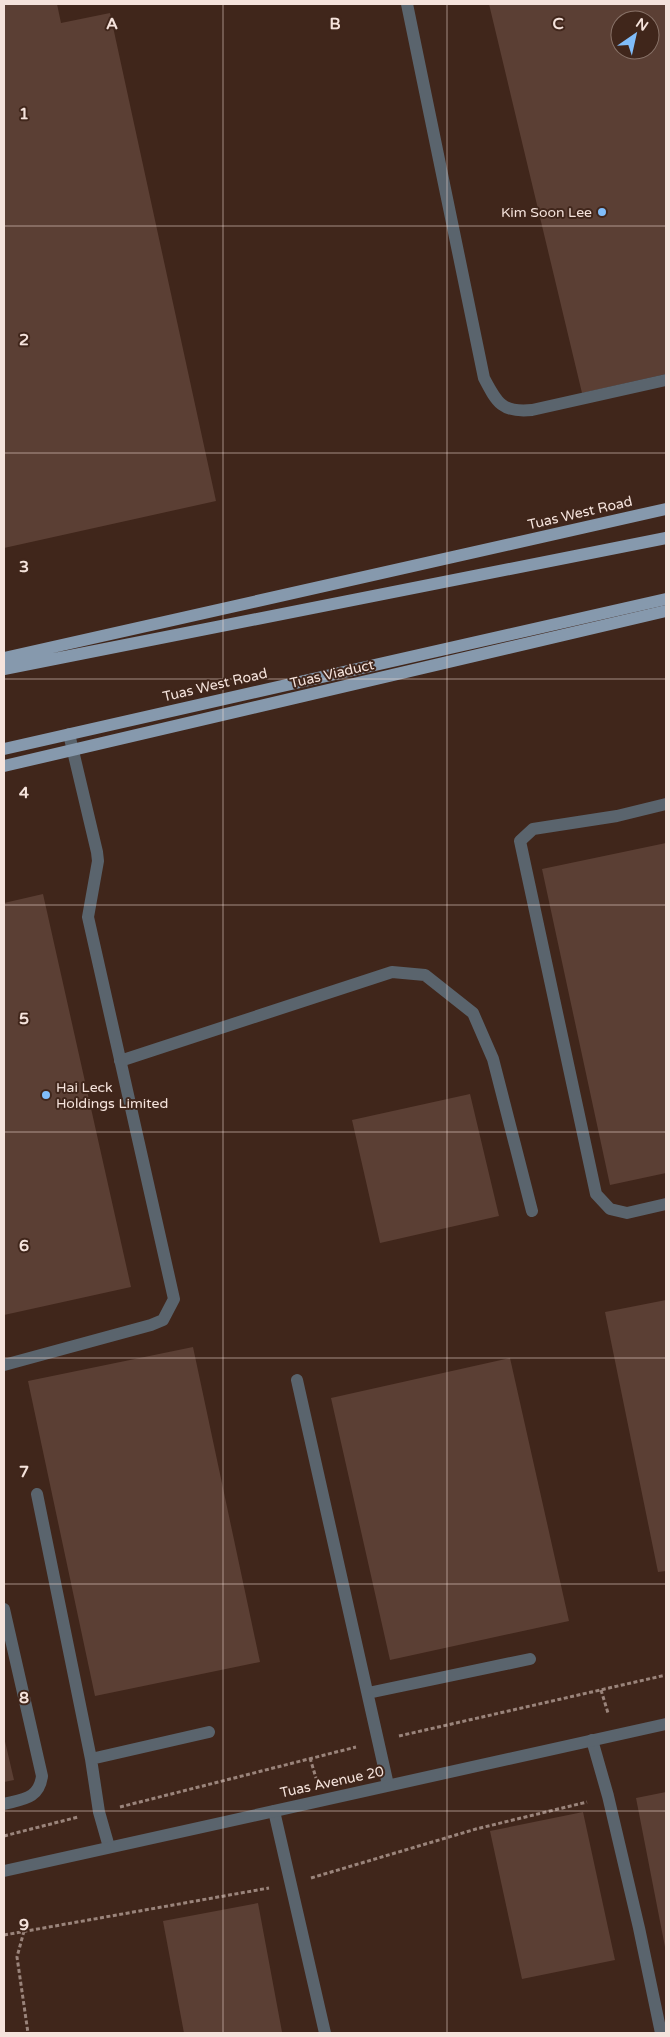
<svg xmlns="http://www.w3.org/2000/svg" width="670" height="2037" font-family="'Varela Round',sans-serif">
<rect width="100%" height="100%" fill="#40261b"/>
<path fill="#5b3f34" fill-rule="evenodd" d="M 4,4 L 57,4 L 61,23 L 110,13 L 216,501 L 4,548 Z
M 489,4 L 666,4 L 666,374 L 582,393 ZM 620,20 L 650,20 L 650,50 L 620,50 Z
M 666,843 L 666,1173 L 610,1185 L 542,869 Z
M 43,894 L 131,1287 L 4,1315 L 4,903 Z
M 470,1094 L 499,1216 L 380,1243 L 352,1120 Z
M 666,1300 L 666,1571 L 658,1572 L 605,1312 Z
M 193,1347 L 260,1662 L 95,1696 L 28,1381 Z
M 510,1358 L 569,1621 L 390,1660 L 331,1398 Z
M 4,1737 L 14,1780 L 4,1782 Z
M 666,1792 L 666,1947 L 665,1947 L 636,1798 Z
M 583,1812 L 615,1960 L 522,1979 L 490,1831 Z
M 258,1903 L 282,2032 L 273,2033 L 184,2033 L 163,1921 Z"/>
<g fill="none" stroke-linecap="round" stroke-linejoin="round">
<path stroke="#9a847b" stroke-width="3" stroke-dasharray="4 2.5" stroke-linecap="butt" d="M 601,1690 L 608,1713
M 399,1736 L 666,1675
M 310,1758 L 316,1778
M 120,1807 L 356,1747
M 4,1836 L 78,1817
M 311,1878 L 476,1829 L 587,1802
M 24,1931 L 17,1957 L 28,2033
M 4,1935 L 269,1888"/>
<path stroke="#5a646d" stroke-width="12" d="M 407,4 L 484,378 C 497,403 502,413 532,410 L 666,380
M 666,804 L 617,816 L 533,829 L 520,841 L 596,1194 L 610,1209 L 627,1213 L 666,1204
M 120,1061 L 392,972 L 425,975 L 473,1013 L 493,1059 L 532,1211
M 4,1365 L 151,1325 L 163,1320 L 174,1299 L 88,917 L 98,861 L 97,852 L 69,734
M 297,1380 L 388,1785
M 37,1494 L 91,1759 L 99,1812 L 109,1847
M 4,1609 L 42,1776 C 39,1799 23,1799 4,1804
M 368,1693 L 530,1659
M 592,1740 L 608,1796 L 639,1928 L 661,2033
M 91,1759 L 209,1732
M 274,1811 L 325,2033"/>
<path stroke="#5a646d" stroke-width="12" d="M 4,1871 L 666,1724"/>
<path stroke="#8699ad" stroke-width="12" d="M 4,658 L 666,509
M 4,669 L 666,538
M 4,749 L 666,599"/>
<path stroke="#8699ad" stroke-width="12" d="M 4,766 L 666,611"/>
</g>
<path fill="none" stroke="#f5e3dc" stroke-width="1" stroke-opacity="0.55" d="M 223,4 L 223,2033M 447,4 L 447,2033M 4,226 L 666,226M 4,453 L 666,453M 4,679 L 666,679M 4,905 L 666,905M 4,1132 L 666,1132M 4,1358 L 666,1358M 4,1584 L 666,1584M 4,1811 L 666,1811"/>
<g fill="#80bdfa" stroke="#40261b" stroke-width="2">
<circle cx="602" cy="212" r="5"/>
<circle cx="46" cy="1095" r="5"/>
</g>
<g text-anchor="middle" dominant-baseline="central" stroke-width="4" stroke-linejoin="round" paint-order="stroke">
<g font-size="14" fill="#f5e3dc" stroke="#40261b" text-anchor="end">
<text x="592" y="212">Kim Soon Lee</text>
<text x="56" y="1087" text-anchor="start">Hai Leck<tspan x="56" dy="16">Holdings Limited</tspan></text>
</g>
<g font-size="14" fill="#f5e3dc" stroke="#40261b">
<text transform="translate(580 513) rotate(-13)">Tuas West Road</text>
<text transform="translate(332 674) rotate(-13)">Tuas Viaduct</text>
<text transform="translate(215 685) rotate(-13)">Tuas West Road</text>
<text transform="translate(332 1782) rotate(-12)">Tuas Avenue 20</text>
</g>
</g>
<g font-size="16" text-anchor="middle" font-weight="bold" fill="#f5e3dc" stroke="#40261b" stroke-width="4" stroke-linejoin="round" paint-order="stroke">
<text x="112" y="29">A</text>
<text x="335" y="29">B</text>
<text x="558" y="29">C</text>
<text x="24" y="119">1</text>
<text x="24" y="345">2</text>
<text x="24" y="572">3</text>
<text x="24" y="798">4</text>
<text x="24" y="1024">5</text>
<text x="24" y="1251">6</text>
<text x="24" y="1477">7</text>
<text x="24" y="1703">8</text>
<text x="24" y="1930">9</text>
</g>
<rect width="670" height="2037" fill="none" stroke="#f5e3dc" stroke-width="10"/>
<g transform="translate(635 35) rotate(34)"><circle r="24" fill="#40261b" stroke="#887268"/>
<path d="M0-4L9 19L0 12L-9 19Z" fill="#80bdfa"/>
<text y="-8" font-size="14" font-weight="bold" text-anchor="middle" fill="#f5e3dc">N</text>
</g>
</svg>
